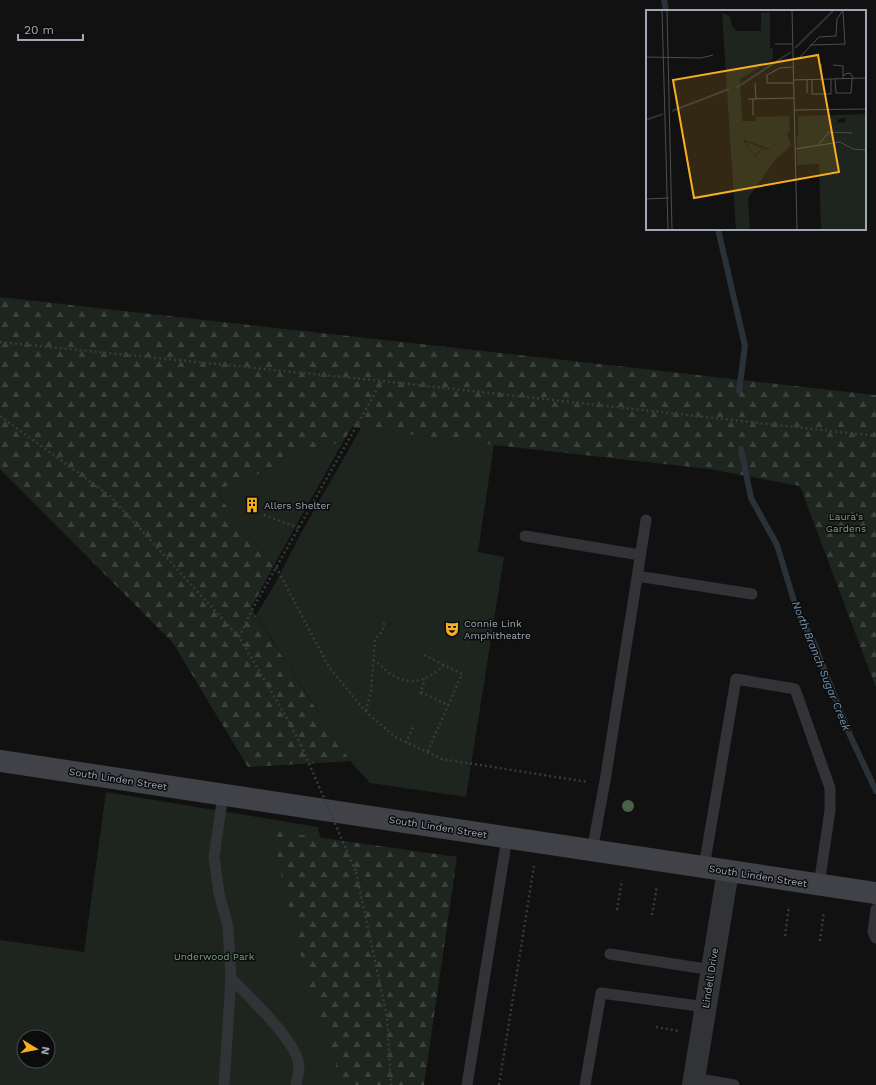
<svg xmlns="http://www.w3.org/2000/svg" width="876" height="1085" font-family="'Work Sans',sans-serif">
<defs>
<pattern id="forest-firs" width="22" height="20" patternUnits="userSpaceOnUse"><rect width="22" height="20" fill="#1d251e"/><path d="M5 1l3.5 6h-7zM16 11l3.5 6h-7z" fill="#3b423c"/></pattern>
</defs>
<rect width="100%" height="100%" fill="#111112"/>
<path fill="#1d251e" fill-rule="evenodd" d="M 361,428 L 494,445 L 478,552 L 504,557 L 466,797 L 370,783 L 350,761 L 256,615 L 276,582 L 300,535 Z
M 343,442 L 274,565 L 236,520 L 219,495 L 222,488 L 268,470 L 290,453 Z
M 106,792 L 318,827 L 363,1031 L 365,1085 L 0,1085 L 0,940 L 84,952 ZM 24,1037 L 48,1037 L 48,1061 L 24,1061 Z"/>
<path fill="url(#forest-firs)" d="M 0,297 L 876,395 L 876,688 L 800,486 L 709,469 L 494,445 L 352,427 L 343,442 L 290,453 L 268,470 L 222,488 L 219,495 L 236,520 L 274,565 L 251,608 L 350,761 L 248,767 L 173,643 L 0,469 Z
M 273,831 L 457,857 L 424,1085 L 337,1085 L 336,1061 L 308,984 L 282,879 Z"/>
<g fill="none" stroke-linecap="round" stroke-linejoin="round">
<path stroke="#293238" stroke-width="6" d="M 664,0 L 666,11
M 718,229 L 745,346 L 739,391
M 741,449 L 751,498 L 777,545 L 797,611 L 814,643 L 849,733 L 876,791"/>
<path stroke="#383a3e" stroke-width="2.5" stroke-dasharray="2 3" stroke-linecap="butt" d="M 0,342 L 382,381 L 876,436
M 0,416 L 110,496 L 239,637 L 284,713 L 301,745
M 264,515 L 299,528
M 276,567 L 329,667 L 366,712 L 395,737 L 442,759 L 588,782
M 239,637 L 252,610 L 382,381
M 424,655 L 444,665
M 373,660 C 379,663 383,668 388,672 C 409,688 427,681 444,665 L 462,674 L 427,753
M 421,692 L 448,705
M 420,694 L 425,679
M 366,711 L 371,691 L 375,639 L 382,632 L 385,620
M 406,743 L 413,727
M 356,872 L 387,1017 L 391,1085
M 617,910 L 622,880
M 652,915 L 657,886
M 785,936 L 789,906
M 820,941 L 824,911
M 656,1027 L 679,1031
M 499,1085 L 534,866"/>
<path stroke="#323337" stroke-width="11" d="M 525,536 L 640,555
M 637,576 L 752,594
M 223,795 L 214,857 L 219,893 L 228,927 L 231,978 L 224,1085
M 592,851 L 605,781 L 646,520
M 704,867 L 736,679 L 795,689 L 830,788 L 830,810 L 819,885
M 876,909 L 873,932 L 876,938
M 610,954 L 712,970
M 231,978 C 248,996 299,1043 299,1067 C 299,1072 297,1079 296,1085
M 694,1078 L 734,1085
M 467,1085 L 507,838
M 585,1085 L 601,993 L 706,1007"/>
<path stroke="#323337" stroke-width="22" d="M 693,1085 L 728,871"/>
<path stroke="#404247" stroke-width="22" d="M 0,761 L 876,893"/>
<path stroke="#383a3e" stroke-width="2.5" stroke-dasharray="2 3" stroke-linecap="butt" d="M 301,745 L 356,872"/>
</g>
<circle fill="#49604b" cx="628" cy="806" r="6"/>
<defs>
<g id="building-bare" transform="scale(1.2)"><path d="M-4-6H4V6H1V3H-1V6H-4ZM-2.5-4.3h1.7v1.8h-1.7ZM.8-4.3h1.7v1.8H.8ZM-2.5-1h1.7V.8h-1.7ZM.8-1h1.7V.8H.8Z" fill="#f9ae22" stroke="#0c0c0d" stroke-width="2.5" paint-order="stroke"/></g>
<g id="theatre-bare" transform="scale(1.2)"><path d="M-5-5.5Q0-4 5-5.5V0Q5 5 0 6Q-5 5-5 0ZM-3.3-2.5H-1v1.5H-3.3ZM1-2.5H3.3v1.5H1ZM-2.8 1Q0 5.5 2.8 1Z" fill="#f9ae22" stroke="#0c0c0d" stroke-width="2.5" paint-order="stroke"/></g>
</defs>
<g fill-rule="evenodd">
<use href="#building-bare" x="252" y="505"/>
<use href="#theatre-bare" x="452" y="629"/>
</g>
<g text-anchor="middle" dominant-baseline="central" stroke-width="3" stroke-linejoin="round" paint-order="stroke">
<g font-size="10" fill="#a1a7b4" stroke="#0c0c0d" text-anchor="start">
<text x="264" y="505">Allers Shelter</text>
<text x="464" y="623">Connie Link<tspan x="464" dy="12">Amphitheatre</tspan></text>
</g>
<g font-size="10" fill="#77a079" stroke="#0c0c0d">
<text x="846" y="516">Laura's<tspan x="846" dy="12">Gardens</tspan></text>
<text x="214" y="956">Underwood Park</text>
</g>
<g font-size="10" fill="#a1a7b4" stroke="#0c0c0d">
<text transform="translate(118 779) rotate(9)">South Linden Street</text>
<text transform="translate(438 827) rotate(9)">South Linden Street</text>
<text transform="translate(758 876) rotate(9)">South Linden Street</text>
<text transform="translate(710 978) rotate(-81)">Lindell Drive</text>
</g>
<g font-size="11" font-style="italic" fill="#7696b1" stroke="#0c0c0d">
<text transform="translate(821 666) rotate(68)">North Branch Sugar Creek</text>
</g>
</g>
<g transform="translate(646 10)">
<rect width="220" height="220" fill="#111112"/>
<path d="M 143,106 L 144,120 L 124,139 L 96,129 L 96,111 L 110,111 L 110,107 ZM 220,109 L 220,220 L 175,220 L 173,154 L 151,155 L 151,126 L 177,115 ZM 99,131 L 117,138 L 108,146 Z" fill="#1d251e"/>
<path d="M 124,2 L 124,38 L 127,39 L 127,49 L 94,69 L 97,130 L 109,147 L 117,138 L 123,140 L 141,123 L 145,136 L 130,149 L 102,188 L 104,220 L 90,220 L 76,3 L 84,6 L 86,16 L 91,21 L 115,21 L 115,3 ZM 220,104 L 219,118 L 211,120 L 200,117 L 199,108 L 193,109 L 189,116 L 152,132 L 152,106 Z" fill="#1d251e"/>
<path fill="none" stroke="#293238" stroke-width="2" d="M 149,38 L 187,1M 90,78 L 145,42M 26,101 L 83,79M 0,110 L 17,104"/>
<path fill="none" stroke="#4b4d53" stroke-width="1" d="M 16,0 L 22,220M 21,0 L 26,220M 146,0 L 151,220M 129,34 L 146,34M 164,35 L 199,34 L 197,1M 0,47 L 55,48 L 67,45M 147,49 L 153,48 L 173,27 L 190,26 L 191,9 L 197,0M 175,54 L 176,69M 187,55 L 197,56 L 197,69M 147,57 L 134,58 L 121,65 L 121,73 L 147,73M 198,66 L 199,64 L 204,63 L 208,69M 166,69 L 166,84 L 185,84 L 185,69M 189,69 L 190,83 L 205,83 L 206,69M 147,70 L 220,68M 161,70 L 161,83M 109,73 L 110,89M 102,89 L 148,88M 107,89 L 107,105M 148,100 L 220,99M 173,134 L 183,122 L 206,123M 149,139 L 194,132 L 207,139 L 220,140M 0,189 L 23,188"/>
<path fill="#f9ae22" fill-opacity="0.15" stroke="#f9ae22" stroke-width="2" d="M 172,45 L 193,162 L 48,188 L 27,70 Z"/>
<rect width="220" height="220" fill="none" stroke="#a1a7b4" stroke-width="2"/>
</g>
<g transform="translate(36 1049) rotate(100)"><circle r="19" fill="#0c0c0d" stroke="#484a50"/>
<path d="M0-3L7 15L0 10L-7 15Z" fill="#f9ae22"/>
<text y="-6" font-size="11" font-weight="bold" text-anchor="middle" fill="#a1a7b4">N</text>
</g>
<path d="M18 34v6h65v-6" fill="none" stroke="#a1a7b4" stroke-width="2"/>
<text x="24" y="34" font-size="12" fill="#a1a7b4" stroke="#0c0c0d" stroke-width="3" paint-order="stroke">20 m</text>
</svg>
